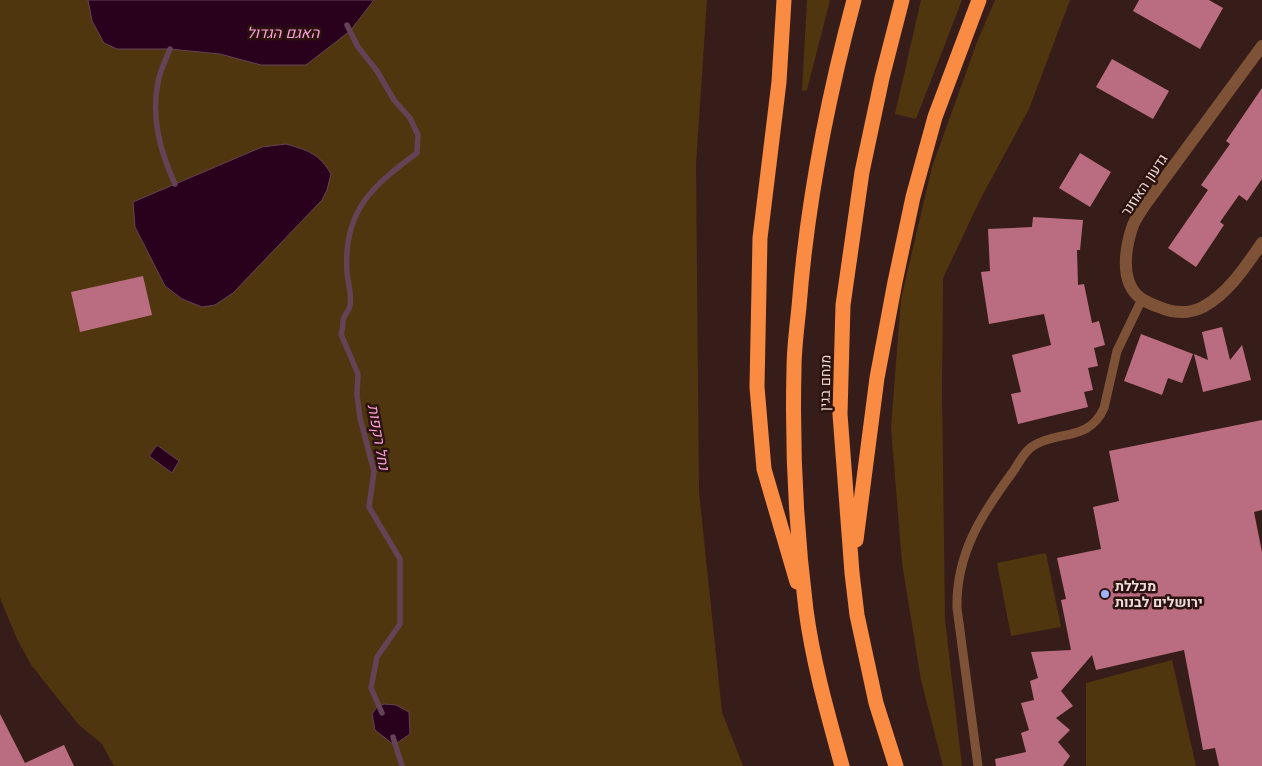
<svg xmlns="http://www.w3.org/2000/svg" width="1262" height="766" font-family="'Libre Baskerville',Heebo,serif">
<rect width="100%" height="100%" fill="#371d19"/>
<path fill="#50360e" d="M 0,0 L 707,0 L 696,164 L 699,492 L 722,712 L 743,766 L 114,766 L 102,744 L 79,725 L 32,666 L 17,639 L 0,598 Z
M 807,0 L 830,0 L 807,90 L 802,91 Z
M 921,0 L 962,0 L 916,119 L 895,114 Z
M 995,0 L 1070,0 L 1029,109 L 981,198 L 943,278 L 942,391 L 945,620 L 962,766 L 943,766 L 921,680 L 902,563 L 891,427 L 901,299 L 932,167 L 977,42 Z
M 1046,553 L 1061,627 L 1011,636 L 997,563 Z
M 1172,660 L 1196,766 L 1086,766 L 1086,683 Z"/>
<path fill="#29011d" stroke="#644356" d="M 88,0 L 374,0 L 350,31 L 306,65 L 261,65 L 220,54 L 170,49 L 117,49 L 104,43 L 92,21 Z
M 286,144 C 307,150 320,154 331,174 L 327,190 L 322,200 L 233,293 L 215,305 L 202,307 L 182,299 L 165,286 L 135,227 L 133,202 L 262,147 Z
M 157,445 L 179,461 L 172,473 L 149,456 Z
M 384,704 L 396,705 L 409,712 L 410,734 L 394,745 L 375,730 L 372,714 L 376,708 Z"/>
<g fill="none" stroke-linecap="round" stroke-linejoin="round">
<path stroke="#644356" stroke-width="5.5" d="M 347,25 L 358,47 L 377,71 L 394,100 L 410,118 L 418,135 L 417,153 C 372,186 343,211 347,272 C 348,283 352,295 350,306 C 349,311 344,315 343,320 C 343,326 343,329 341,334 L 358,374 L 357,395 L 360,418 L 374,471 L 369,507 L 400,559 L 400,624 L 377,657 L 371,688 L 382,713
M 170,49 C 166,59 160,71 158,82 C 151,118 160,151 175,184
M 393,737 L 402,766"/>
</g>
<path fill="#ba6d80" d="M 1139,0 L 1209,0 L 1223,8 L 1200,49 L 1133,11 Z
M 1112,59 L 1169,91 L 1153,119 L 1096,87 Z
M 1262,88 L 1262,179 L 1247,201 L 1239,195 L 1220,222 L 1224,225 L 1196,267 L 1168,248 L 1208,190 L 1201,185 L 1230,144 L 1226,141 Z
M 1080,153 L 1111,172 L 1090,207 L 1059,188 Z
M 1033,217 L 1083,220 L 1080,250 L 1077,250 L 1078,285 L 1084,284 L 1092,323 L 1099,321 L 1105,345 L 1094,348 L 1098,366 L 1088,368 L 1093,390 L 1084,392 L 1088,407 L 1018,424 L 1011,394 L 1021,392 L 1012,355 L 1051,345 L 1044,314 L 989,324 L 981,272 L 990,271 L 988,229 L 1032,227 Z
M 143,276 L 152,315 L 80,332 L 71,292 Z
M 1222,327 L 1230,360 L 1242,345 L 1251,380 L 1203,392 L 1194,354 L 1208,360 L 1202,332 Z
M 1141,334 L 1193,354 L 1182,383 L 1168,378 L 1162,395 L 1124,381 Z
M 1262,420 L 1262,510 L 1254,512 L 1262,552 L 1262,766 L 1219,766 L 1215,748 L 1203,750 L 1184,650 L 1096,670 L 1092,655 L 1061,691 L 1073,706 L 1056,718 L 1070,730 L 1058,742 L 1070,756 L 1063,766 L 996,766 L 995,759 L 1026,752 L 1021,733 L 1029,730 L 1021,703 L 1034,700 L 1030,681 L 1038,678 L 1031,652 L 1071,650 L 1061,600 L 1066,599 L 1057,558 L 1101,549 L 1093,507 L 1119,501 L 1109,451 Z
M 0,714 L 25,763 L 64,745 L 74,766 L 0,766 Z"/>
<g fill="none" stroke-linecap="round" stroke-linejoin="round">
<path stroke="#7e5237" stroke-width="9" d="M 978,766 L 957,608 C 956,554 981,515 1012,473 C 1018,465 1024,451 1033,446 C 1058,430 1089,442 1104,408 L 1117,351 L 1142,299"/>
<path stroke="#7e5237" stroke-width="12" d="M 1262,46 L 1145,205 C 1141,211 1136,218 1133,225 C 1126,245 1120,277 1136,294 C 1142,301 1151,304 1159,307 C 1173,313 1189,314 1203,307 C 1229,293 1245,267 1262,243"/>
<path stroke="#fa8b42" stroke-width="15" d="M 784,0 L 779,82 L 760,238 L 757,387 L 764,469 L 797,582
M 856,540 L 877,378 L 895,282 L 913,197 L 935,117 L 979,0
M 842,766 C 828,715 813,663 806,610 C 796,530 792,450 794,369 C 794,348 797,327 799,307 C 807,203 827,101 854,0
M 896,766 L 876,703 L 857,615 L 852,573 L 840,414 L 843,305 L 862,172 L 882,78 L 902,0"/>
</g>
<circle fill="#9fb3fd" stroke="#2c1310" stroke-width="2" cx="1105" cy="594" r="5"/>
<g text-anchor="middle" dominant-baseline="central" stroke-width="5" stroke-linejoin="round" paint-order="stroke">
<g font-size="14" fill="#efddda" stroke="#2c1310">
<text transform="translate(1144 185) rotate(-56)">גדעון האוזנר</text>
<text transform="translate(825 383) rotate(-89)">מנחם בגין</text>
</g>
<g font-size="14" font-weight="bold" fill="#efddda" stroke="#2c1310" text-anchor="start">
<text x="1115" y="586">מכללת<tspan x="1115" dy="16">ירושלים לבנות</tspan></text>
</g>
<g font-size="15" font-style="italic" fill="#fba0da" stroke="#2c1310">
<text x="283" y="32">האגם הגדול</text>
<text transform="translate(379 437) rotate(80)">נחל רקפות</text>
</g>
</g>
</svg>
